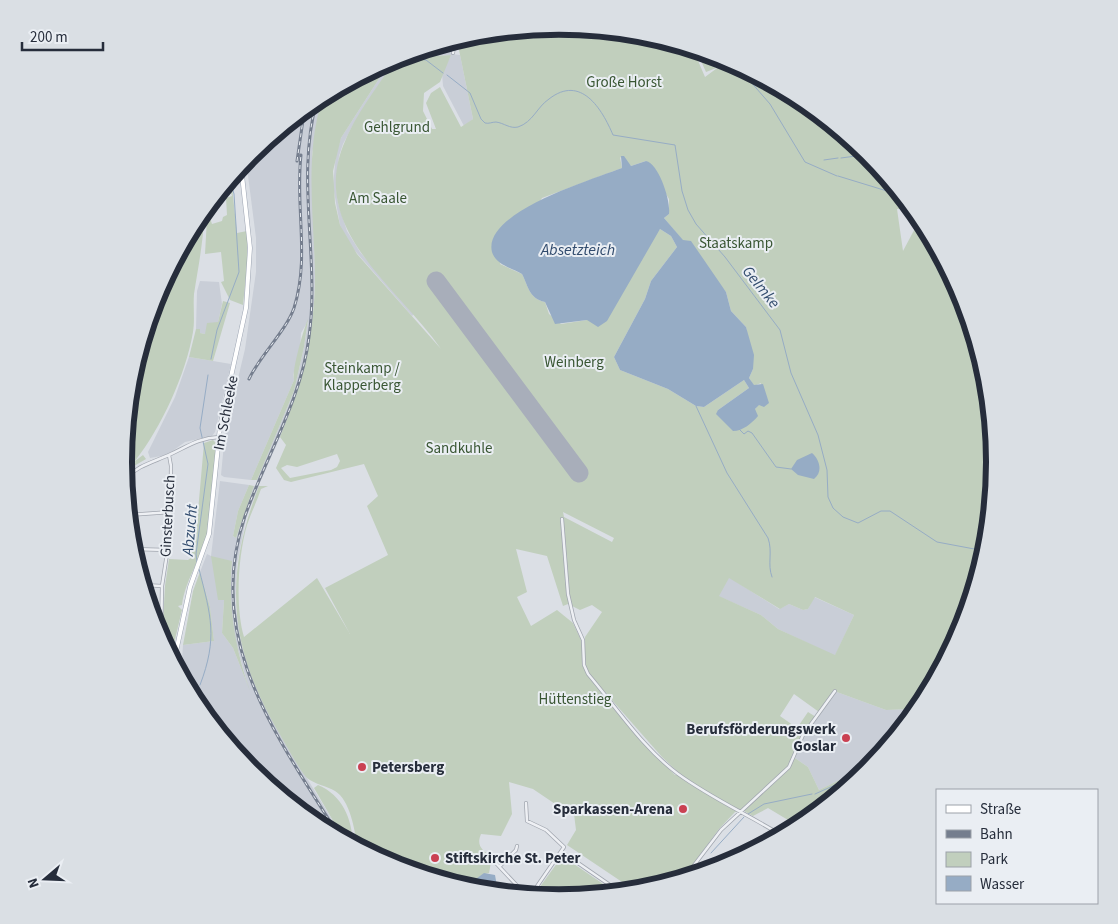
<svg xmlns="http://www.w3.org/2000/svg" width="1118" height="924" font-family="'Source Sans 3',sans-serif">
<rect width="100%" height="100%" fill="#dbdfe5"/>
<path fill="#c9ced7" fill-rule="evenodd" d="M 453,41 L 454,48 L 451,54 L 460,55 L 473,119 L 464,126 L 443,86 L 442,73 L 451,55 L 435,56 L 415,53 Z
M 396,58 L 352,127 L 343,144 L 339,156 L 336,187 L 338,203 L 347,231 L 360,252 L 414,314 L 412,316 L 349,244 L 340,225 L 333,186 L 336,154 L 341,138 L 391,60 Z
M 323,97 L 312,154 L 315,274 L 313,323 L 304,372 L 280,437 L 261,480 L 257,480 L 294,391 L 304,347 L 308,321 L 301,333 L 300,350 L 293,375 L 294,380 L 251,480 L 224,477 L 221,475 L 225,433 L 245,349 L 256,272 L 256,238 L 246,160 Z
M 200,281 L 219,282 L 222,304 L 218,322 L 205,334 L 200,333 L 196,329 L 197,291 Z
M 189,357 L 231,364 L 215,432 L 212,436 L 185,442 L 167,455 L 150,458 L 148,452 L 175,397 Z
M 220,481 L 249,485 L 238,511 L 233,536 L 236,538 L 254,486 L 259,486 L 246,518 L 237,564 L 235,603 L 242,650 L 281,735 L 343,838 L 317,824 L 251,770 L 197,704 L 181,675 L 183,645 L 214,641 L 210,607 L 200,572 L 207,554 L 211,556 ZM 232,561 L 230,593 L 233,632 L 248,686 L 233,648 L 222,633 L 224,600 L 218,600 Z
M 729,577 L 779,609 L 789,604 L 803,610 L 808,609 L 814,597 L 854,615 L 835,656 L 778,629 L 761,615 L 718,596 Z
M 834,691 L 886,710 L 911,709 L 914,713 L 872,764 L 819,790 L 808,767 L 792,756 L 803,732 Z"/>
<path fill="#c1cfbd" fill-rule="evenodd" d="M 559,26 L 644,35 L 693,49 L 705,77 L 728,60 L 801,100 L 867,154 L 912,209 L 897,209 L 903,251 L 920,219 L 962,296 L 986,377 L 995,462 L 986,547 L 961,629 L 921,704 L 914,713 L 911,709 L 886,710 L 834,691 L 819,712 L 794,694 L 780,716 L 797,728 L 808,712 L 816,717 L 803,732 L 792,756 L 808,767 L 819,790 L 872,764 L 867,770 L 798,826 L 768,808 L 753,816 L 744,811 L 735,812 L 719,829 L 683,878 L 634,890 L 567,845 L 576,830 L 573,806 L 569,804 L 567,812 L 533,789 L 509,782 L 512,814 L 501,836 L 481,834 C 476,846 482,850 492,857 L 489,873 L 484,874 L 465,887 L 392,864 L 357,846 C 355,830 350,800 335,791 C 327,786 314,784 307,778 C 300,771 285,743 279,733 C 229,648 223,578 259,486 L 268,486 L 261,489 C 257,501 251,513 247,525 C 238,556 235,607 244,637 L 317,578 L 350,634 L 325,588 L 388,555 L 367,506 L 378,496 L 364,464 L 291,482 L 284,480 L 276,468 L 286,445 L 280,437 C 302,384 315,333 315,275 C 314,216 304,153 323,97 L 391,60 L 341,138 L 333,171 L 335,203 L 340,225 L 357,254 L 441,349 C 399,288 310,231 343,146 C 355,114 378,87 396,58 L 415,53 L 435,56 L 451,55 L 440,82 L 424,93 L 423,111 L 432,129 L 436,129 L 426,103 L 431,93 L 440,87 L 461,127 L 473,119 L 457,40 L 474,35 ZM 620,157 L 631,166 L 646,161 L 669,199 L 669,214 L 664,218 L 726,292 L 731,311 L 746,327 L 753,369 L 749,378 L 754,386 L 761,383 L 759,404 L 755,409 L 718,410 L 749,388 L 744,380 L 704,407 L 696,406 L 668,389 L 620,370 L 614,357 L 645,299 L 651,281 L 677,247 L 671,236 L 660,229 L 587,320 L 561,324 L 549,314 L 545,302 C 529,298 529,288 522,274 L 500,264 L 542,198 L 622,168 ZM 337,454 L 340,461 L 337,467 L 331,470 L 290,478 L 281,468 L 287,465 L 297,467 ZM 563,512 L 614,538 L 612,542 L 564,517 ZM 516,549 L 547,556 L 563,606 L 568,604 L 580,610 L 592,605 L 602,612 L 585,637 L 584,668 L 582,642 L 573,623 L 557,610 L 531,626 L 517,597 L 527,592 ZM 729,578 L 780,609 L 789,604 L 803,610 L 808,609 L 815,597 L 854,615 L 835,655 L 778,629 L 761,615 L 719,596 ZM 596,682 L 662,757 L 680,774 L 675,775 L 643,742 Z
M 696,50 L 725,59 L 719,67 L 706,72 Z
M 231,178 L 237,233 L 247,231 L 247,266 L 243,305 L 230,300 L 221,282 L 224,281 L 221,252 L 205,254 L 207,218 L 210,218 L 212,224 L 222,221 L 223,217 L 227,215 L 226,198 L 232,196 L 228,182 Z
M 200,216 L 204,218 C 203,244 198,268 194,294 C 193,307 195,320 193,332 C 186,374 161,428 135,461 L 143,455 L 146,459 L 124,472 L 123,462 L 132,377 L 157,295 Z
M 223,301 L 230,303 L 213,361 L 189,357 L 196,329 L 200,329 L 200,333 L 205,334 L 207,323 L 218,322 Z
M 308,319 L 304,347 L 294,391 L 257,480 L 251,480 L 294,380 C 291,372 304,328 308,319 Z
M 213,440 L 216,443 C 213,472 214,504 207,533 C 202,558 185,580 182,605 L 178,606 L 182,610 L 171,656 L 162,640 L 165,586 L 169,559 L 188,560 L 191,558 L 197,523 L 204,443 Z
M 249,485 L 254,486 L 236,538 L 233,536 L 238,511 Z
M 211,556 L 232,561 C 228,607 235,648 250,691 L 233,648 L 222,633 L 224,600 L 218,600 Z
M 200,572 L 210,607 L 214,641 L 183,645 L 193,591 Z
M 318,785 C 342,795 352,818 353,844 L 343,838 L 314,788 Z
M 563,855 L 572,860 L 571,862 L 615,892 L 559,898 L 534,895 Z"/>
<path fill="#96acc5" d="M 621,156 L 624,156 L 631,166 L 646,161 C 659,164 671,201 669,214 L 664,218 L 683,240 L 691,241 L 726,292 L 731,311 L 746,327 L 754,355 L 753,369 L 749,378 L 754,385 L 763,384 L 769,403 L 764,407 L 759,405 L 755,409 L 758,416 C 752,423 743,431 733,431 L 716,414 L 718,410 L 749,388 L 744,380 L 704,407 L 696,406 L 668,389 L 620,370 L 614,357 L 645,299 L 651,281 L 677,247 L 671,236 L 660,229 L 607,321 L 598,327 L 587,320 L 555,324 L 545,302 C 529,298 529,288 522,274 C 512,268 496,265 492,252 C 482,212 594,179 622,168 Z
M 812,453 C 820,460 823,472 814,479 L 798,475 L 791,469 L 797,460 Z
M 484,873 L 495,875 L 498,892 L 465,887 Z"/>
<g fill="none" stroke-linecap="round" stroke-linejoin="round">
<path stroke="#96acc5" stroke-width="1" d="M 402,56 L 426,60 L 443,73
M 736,65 L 770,104 L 805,162 L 837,176
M 447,75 L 470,93 L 481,119 L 485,123 C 489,124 492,122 496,122 C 504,123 510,129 518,127 C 533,122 537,107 549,99 C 581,74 602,109 613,135 L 675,145 L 682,191 L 688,210 L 696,224 L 725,257 L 780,330 L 791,373 L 818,435 L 827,470 L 828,497 L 833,508 L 843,517 L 858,523 L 881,511 L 890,511 L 937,542 L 985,551
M 841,158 L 856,156
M 824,160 L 838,158
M 838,176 L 900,195
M 211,359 L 217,330 L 239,272 L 234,194 L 230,180
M 696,406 L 727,473 L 768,538 C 773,552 767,564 772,577
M 740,430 L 744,434 L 748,431 L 752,433 L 776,467 L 791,469
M 197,562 L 196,554 L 208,464 L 200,428 L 208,375
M 199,569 C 211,616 218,638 200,685
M 199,707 L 200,692
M 815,794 L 864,772 L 870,767
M 748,814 L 764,804 L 812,794
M 711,853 L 744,817
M 694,874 L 704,861"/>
<path stroke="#a8aeba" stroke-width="19" d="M 436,281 L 579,473"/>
<g stroke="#a1a6af" stroke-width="4">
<path id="minor" d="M 453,53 L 455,40
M 125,479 C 138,465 154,462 171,454 C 188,446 199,438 219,437
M 128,515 L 171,512
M 562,519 L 568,594 L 574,620 L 583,640 L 584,665 L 588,674 C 616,707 643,748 678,774 C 711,798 747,814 781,835
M 132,549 L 168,550
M 143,585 L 162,586
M 161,637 L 162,586 L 170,534 L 171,466 L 169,455
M 526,803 L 527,821 L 546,830 L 564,847 L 531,895
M 815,805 L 816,812
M 562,852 L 620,892
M 492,859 L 525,894
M 500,866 L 516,850 L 517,846
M 685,877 L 721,830 L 789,767 L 803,735 L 835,691"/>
</g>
<g stroke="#9ba3b1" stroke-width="5">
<path id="major" d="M 174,661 L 190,587 L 209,534 L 220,427 L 246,308 L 250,248 L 241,166"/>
</g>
<use href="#minor" stroke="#eef0f4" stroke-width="2.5"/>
<use href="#major" stroke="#fff" stroke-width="4"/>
<g stroke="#757e8e" stroke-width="3">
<path id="rail" d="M 317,100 C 295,178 320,258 309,337 C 301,401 266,456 245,516 C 203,640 277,736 339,836
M 297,161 L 303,120
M 249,379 C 261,354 286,331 294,308 C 310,258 295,206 301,155"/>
</g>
<use href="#rail" stroke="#eaeef3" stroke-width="1" stroke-dasharray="4" stroke-linecap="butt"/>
</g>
<g fill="#ca4152" stroke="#eaeef3" stroke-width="2">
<circle cx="846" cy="738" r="5"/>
<circle cx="362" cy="767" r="5"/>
<circle cx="683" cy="809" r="5"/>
<circle cx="435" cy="858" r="5"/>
</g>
<g text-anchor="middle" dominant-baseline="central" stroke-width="4" stroke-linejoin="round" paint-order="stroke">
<g font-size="15" fill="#395633" stroke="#eaeef3">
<text x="624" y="82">Große Horst</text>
<text x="397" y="127">Gehlgrund</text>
<text x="378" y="198">Am Saale</text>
<text x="736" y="243">Staatskamp</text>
<text x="574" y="362">Weinberg</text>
<text x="362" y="368">Steinkamp /<tspan x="362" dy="17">Klapperberg</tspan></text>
<text x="459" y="448">Sandkuhle</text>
<text x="575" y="699">Hüttenstieg</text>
</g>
<g font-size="15" fill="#262d3b" stroke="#eaeef3">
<text transform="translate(226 413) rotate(-79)">Im Schleeke</text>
<text transform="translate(168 516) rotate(-87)">Ginsterbusch</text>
</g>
<g font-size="15" font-weight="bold" fill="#262d3b" stroke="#eaeef3" text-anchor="end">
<text x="836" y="729">Berufsförderungswerk<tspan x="836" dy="17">Goslar</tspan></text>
<text x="372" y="767" text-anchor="start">Petersberg</text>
<text x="673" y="809">Sparkassen-Arena</text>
<text x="445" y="858" text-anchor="start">Stiftskirche St. Peter</text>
</g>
<g font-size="16" font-style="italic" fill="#314b6d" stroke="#eaeef3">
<text x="578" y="250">Absetzteich</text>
<text transform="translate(761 287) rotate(51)">Gelmke</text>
<text transform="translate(190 530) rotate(-85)">Abzucht</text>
</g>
</g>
<path d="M0 0H1118V924H0ZM132 462a427 427 0 1 1 854 0a427 427 0 1 1-854 0Z" fill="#dadfe4" fill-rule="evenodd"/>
<path fill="none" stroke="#262d3b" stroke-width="6" d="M132 462a427 427 0 1 1 854 0a427 427 0 1 1-854 0Z"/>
<rect x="936" y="789" width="162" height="115" fill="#eaeef3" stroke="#9ca1a9"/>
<rect x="946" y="805" width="25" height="8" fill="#ffffff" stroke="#9ca1a9"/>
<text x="980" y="814" font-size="15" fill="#262d3b">Straße</text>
<rect x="946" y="830" width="25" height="8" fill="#757e8e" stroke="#9ca1a9"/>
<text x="980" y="839" font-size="15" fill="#262d3b">Bahn</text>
<rect x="946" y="852" width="25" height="15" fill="#c1cfbd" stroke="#9ca1a9"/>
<text x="980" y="864" font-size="15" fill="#262d3b">Park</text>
<rect x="946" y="876" width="25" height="15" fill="#96acc5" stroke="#9ca1a9"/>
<text x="980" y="889" font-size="15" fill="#262d3b">Wasser</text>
<g transform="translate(45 879) rotate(251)" stroke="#eaeef3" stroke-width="4" paint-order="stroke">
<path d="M0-4L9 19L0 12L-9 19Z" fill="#262d3b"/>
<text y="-8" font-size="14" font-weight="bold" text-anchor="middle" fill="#262d3b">N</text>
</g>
<path d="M22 42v8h81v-8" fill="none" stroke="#262d3b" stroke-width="2.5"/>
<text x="30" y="42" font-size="15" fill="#262d3b" stroke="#eaeef3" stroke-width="4" paint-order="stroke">200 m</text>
</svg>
